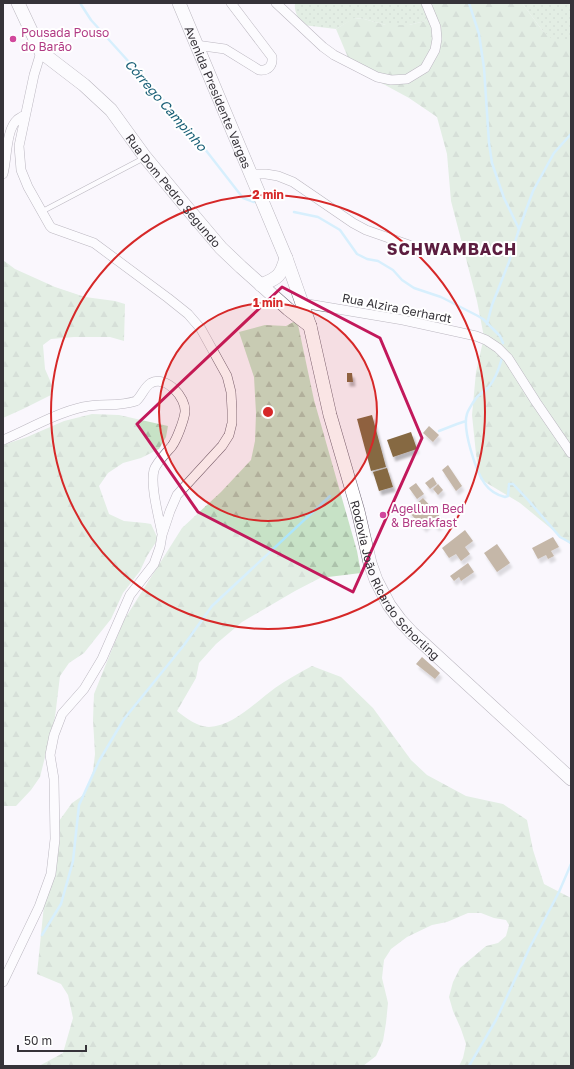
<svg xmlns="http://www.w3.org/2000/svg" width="574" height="1069" font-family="'Golos Text',sans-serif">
<defs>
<pattern id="grass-dots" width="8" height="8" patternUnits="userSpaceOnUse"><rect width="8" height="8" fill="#c7e2c6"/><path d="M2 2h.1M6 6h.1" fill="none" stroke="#acc2ab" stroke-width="1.8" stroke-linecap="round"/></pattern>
<pattern id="forest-firs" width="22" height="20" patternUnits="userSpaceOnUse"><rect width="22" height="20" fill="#c7e2c6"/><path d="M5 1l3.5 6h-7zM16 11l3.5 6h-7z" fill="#acc2ab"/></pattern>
<filter id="shadow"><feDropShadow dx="2.5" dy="4.5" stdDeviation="1" flood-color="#0004"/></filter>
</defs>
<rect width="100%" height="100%" fill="#faf7fd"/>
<path fill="url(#grass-dots)" d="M 295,3 L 433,3 L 431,13 L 425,21 L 409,25 L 386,25 L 364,19 L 355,18 L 336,29 L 303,25 C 298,18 294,12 295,3 Z
M 522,3 L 571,3 L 571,41 L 553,41 L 542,30 Z"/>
<path fill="url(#forest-firs)" d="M 433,3 L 522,3 L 542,30 L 553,40 L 571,41 L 571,545 L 520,503 L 480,479 L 476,454 L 472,415 L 476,372 L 484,337 L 477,301 L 451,201 L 447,154 L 437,117 L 409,98 L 352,67 L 336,29 L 354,18 L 364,19 L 386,25 L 409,25 L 425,21 L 431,13 Z
M 3,260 L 15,269 L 55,287 L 85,297 L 115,301 L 125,304 L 124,341 L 110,337 L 74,337 L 51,339 L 43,345 L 45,369 L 52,385 L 51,395 L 23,409 L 3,418 Z
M 297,320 L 314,400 L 357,551 L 361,573 L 320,578 L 295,591 L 242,622 L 216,644 L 199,663 L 196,678 L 177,711 C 186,718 198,727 209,727 C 232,727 257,701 275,688 C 286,680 299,673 312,666 L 341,677 L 373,708 L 411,760 L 427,775 L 466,796 L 503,804 L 527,820 L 533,850 L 544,884 L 571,898 L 571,1066 L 459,1066 L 463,1058 L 466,1044 L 461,1029 L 453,1011 L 449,997 L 453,982 L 460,968 L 486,946 L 498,943 L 506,936 L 509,925 L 506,920 L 494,918 L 481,913 L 468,913 L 447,922 L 432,925 L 407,937 L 391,949 L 384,960 L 382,978 L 388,1003 L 386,1023 L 383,1041 L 376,1056 L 363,1066 L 39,1066 L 63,1053 L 73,1018 L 68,995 L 61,984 L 37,974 L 47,875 L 59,821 L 72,803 L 85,794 L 93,771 L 95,754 L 93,720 L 94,694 L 106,664 L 124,620 L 182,528 L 221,492 L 251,460 L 255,441 L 256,413 L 254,377 L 239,332 L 265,325 L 286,326 Z
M 92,414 L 119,415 L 168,426 L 166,437 L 159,449 L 141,458 L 123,463 L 108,473 L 99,486 L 109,514 L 124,521 L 145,523 L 151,524 L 158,539 L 147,556 L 140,571 L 123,593 L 111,619 L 84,653 L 69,663 L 60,676 L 55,717 L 40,777 L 31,790 L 16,806 L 3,806 L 3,445 L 27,437 L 64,421 Z"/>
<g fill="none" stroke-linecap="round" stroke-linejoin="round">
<path stroke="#ade5fc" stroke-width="2.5" d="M 80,3 L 91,20 L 187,126 L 243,198 L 254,202
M 469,3 L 479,34 L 484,68 L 489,143 L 492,163 L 504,198 L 519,229
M 294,212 L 318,217 L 340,230 L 357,254 L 367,259 L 378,261 L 393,270 L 402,280 L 414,288 L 441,297 L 478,316 L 483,319 L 500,336 L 503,343
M 487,324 L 492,305 L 509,262 L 519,229 L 533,191 L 554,153 L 571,134
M 502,358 C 499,369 495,380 488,388 C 485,391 481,393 478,396 C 475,399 468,410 467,414 C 462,429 476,472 485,484 C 490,491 497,495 505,497 L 508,496 L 509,484 L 513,484 L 528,500 L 560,537 L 571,543
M 439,431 L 457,424 L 466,421
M 42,935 L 61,904 L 73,861 L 79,805 L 99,761 L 124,719 L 184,645 L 212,606 L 330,496
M 469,1066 L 496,1020 L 530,947 L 559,892 L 571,864"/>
</g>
<path fill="#866943" filter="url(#shadow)" d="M 347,373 L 352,373 L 353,382 L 347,382 Z
M 372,415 L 386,467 L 371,471 L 357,419 Z
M 429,426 L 439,435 L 433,442 L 423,433 Z
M 411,432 L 417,449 L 393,457 L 387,440 Z
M 448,465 L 462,486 L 456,491 L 442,470 Z
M 387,468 L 393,487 L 379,491 L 373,472 Z
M 433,477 L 437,484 L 430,489 L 425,483 Z
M 416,483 L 424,494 L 417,499 L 409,488 Z
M 438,484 L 443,490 L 438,495 L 433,489 Z
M 423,498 L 444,521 L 437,527 L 431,521 L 424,528 L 408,511 Z
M 465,530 L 473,541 L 465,547 L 470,554 L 461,561 L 456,554 L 449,558 L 442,548 Z
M 553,537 L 559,547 L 551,551 L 554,556 L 548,559 L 546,555 L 538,559 L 532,548 Z
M 497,544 L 510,563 L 497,572 L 484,553 Z
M 468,563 L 474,572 L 461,581 L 459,577 L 454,581 L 450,576 Z
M 422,657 L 440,673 L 435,679 L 416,664 Z"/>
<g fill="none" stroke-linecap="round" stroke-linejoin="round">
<g stroke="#706876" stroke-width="5.5">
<path id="lane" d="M 41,212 L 144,158"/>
</g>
<g stroke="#706876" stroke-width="10">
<path id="street" d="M 276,3 L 323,47 L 334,55 L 377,77 L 391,80 L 407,79 L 425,68 L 435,50 L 437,39 L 436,27 L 426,3
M 196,45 L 225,49 L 259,70 C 268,71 273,66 272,57 L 231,3
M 3,174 C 7,160 6,129 17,120 C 19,118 23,116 25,115
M 251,174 L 266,174 L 278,176 L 293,182 L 353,223 L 366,230 L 409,245
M 302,303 L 403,320 L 476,336 L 486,340 L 498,348 L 508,358 L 536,402 L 571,453
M 3,440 C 29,429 56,413 83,407 C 101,403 119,407 136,401 C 142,396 144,387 151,383 C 166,375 186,397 185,412 C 184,420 177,439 172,446 C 167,452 156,463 154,470 C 150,486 159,517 162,534
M 3,982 L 39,907 L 51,874 L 55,839 L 54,779 L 50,755 L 54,735 L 62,714 L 84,689 L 102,659 L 130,595 L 154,564 L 160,547 L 162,535 L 170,511 L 177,495 L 222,446 L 229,435 L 232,423 L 232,410 L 231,392 L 227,376 L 201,329 L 188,314 L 168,298 L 94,243 L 52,228 L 50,226 L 28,187 L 21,170 L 19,146 L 34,75 L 41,52"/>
</g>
<g stroke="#706876" stroke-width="14">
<g id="secondary">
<path id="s1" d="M 18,3 L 41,52 L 84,85 L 111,110 L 145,157 L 188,209 L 221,248 L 241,267 L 288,309 L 310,326"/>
<path id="s2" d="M 179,3 L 286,258 L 310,326 L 330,415 L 358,511 L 370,563 L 376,580 L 389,605 L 400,620 L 412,633 L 571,779"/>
<path d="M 261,285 C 278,278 281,276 286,258"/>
</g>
</g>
<use href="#lane" stroke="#fff" stroke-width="4.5"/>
<use href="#street" stroke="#fff" stroke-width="9"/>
<use href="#secondary" stroke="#fff" stroke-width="13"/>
</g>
<path d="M0 0H574V1069H0ZM 282,287 L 380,338 L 422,438 L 353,592 L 198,512 L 137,424 Z" fill="#faf7fd" fill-opacity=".55" fill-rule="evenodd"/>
<path fill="none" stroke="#c2185b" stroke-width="3" stroke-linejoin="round" d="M 282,287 L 380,338 L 422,438 L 353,592 L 198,512 L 137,424 Z"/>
<circle cx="268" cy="412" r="109" fill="#d62828" fill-opacity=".12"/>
<g fill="none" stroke="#d62828" stroke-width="2">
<circle cx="268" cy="412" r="109"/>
<circle cx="268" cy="412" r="217"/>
</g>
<g fill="#d1479c" stroke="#fff" stroke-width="1.5">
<circle cx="13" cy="39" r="4"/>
<circle cx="383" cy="515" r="4"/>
</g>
<g text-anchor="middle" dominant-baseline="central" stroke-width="4" stroke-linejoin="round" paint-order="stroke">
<g font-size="12" fill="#b23c85" stroke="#fff" text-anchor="start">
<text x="21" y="32">Pousada Pouso<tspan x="21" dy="14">do Barão</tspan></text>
<text x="391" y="508">Agellum Bed<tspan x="391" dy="14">&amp; Breakfast</tspan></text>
</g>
<g font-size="12" fill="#363339" stroke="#fff">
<text stroke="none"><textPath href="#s2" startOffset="102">Avenida Presidente Vargas</textPath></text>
<text stroke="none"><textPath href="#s1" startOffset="247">Rua Dom Pedro Segundo</textPath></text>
<text transform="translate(397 308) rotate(11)">Rua Alzira Gerhardt</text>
<text stroke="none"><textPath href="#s2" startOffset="620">Rodovia João Ricardo Schorling</textPath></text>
</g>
<g font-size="13" font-style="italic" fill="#1a6077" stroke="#fff">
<text transform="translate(166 105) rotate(49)">Córrego Campinho</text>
</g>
<g font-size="16" font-weight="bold" letter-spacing="1" fill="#5c1d3f" stroke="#fff">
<text x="452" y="249">SCHWAMBACH</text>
</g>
</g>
<circle cx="268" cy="412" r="6" fill="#d62828" stroke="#fff" stroke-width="2"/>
<g font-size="12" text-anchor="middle" font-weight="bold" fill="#d62828" stroke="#fff" stroke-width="4" stroke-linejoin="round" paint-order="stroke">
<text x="268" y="199">2 min</text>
<text x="268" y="307">1 min</text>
</g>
<rect width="574" height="1069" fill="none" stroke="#363339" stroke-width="8"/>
<path d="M18 1045v6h68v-6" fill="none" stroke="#363339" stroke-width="2"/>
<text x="24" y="1045" font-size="12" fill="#363339" stroke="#ffffff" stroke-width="3" paint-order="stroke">50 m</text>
</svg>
